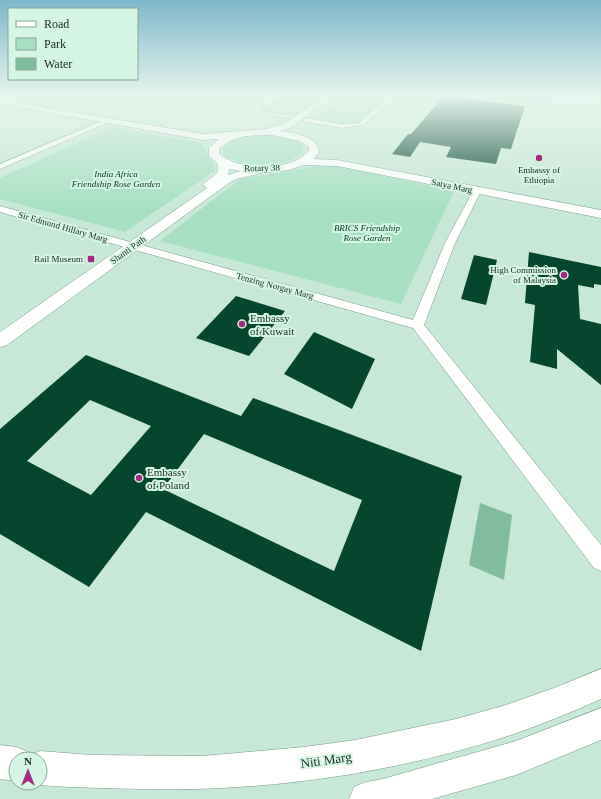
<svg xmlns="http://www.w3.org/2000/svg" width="601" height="799" font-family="Georgia,serif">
<rect width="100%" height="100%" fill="#c8e8d7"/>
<path fill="#a7dfc2" d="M 281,96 L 325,96 C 300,113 295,121 264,112 L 262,107 Z
M 349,96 L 388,96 L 358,124 C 344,124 331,126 319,117 Z
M 112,127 L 202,143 L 216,170 L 125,232 L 0,199 L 0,178 Z
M 258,135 C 273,135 296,134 304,148 C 296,171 238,168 223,154 L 223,149 C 231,138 245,136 258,135 Z
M 328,164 L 454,191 L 401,304 L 160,241 L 240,179 Z"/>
<path fill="#82bc9f" d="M 480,503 L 512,515 L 504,580 L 469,565 Z"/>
<path fill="#06452e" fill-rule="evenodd" d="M 444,96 L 525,106 L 511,149 L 501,148 L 496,164 L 446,157 L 451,147 L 420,142 L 410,157 L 392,154 L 408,134 L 411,134 Z
M 529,252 L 601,267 L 601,285 L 594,284 L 594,288 L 578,285 L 580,319 L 601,324 L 601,385 L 557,349 L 557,369 L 530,362 L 535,305 L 525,303 Z
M 474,255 L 497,260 L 486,305 L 461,299 Z
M 236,296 L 285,311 L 249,356 L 196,338 Z
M 314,332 L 375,359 L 352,409 L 284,374 Z
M 86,355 L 241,416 L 253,398 L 462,476 L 421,651 L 146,512 L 89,587 L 0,534 L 0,429 ZM 90,400 L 151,426 L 91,495 L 27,461 ZM 204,434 L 362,500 L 334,571 L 163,489 Z"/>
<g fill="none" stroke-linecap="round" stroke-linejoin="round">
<g stroke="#7a9787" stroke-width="1">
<path id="minor" d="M 271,96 L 278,96 L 258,110 L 298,118 L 298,120 L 253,111 L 254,106 Z
M 389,96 L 395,96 L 363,125 L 341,128 L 306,122 L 303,120 L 306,118 L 341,124 L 359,123 Z
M 523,96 L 541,96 L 601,102 L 601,106 L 526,98 Z
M 102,121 L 104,122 L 104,124 L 0,169 L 0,164 Z
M 477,188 L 481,191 L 455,243 L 424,325 L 601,545 L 601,571 L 594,568 L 413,328 L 0,212 L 0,206 L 413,320 L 445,243 L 473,191 Z"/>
</g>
<g stroke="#7a9787" stroke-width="1">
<path id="tertiary" d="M 601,669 L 601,699 C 570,713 538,726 505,737 C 389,774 264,792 143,789 C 108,788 74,788 40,785 L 36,783 L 40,783 L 40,759 L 16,759 L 16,781 L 0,779 L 0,745 L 16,747 L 28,752 L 29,756 L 40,751 L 91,755 L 203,756 L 304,747 L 355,740 L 456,719 L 506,705 L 554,688 Z
M 601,708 L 601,740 L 516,775 L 432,799 L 349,799 L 354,787 L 366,782 L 383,779 L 516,741 Z"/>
</g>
<g stroke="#7a9787" stroke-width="1">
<path id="secondary" d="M 325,96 L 334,96 L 290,128 L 281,131 C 294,133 318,136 319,152 L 314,159 L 337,160 L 601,210 L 601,218 L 337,166 L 304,165 L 289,170 L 262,173 L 236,179 L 229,183 L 7,345 L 0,347 L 0,332 L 207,188 L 203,185 C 209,177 224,174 216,162 C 214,160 211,158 209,155 L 209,148 L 219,139 L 203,140 L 0,104 L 0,100 L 203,134 L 266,129 L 284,124 ZM 272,135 L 299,141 L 309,147 L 309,151 C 291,172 239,171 219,154 L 219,149 C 233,135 253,135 272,135 ZM 229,169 L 241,171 L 228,175 Z"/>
</g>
<use href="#minor" fill="#fff" fill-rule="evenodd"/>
<use href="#tertiary" fill="#fff" fill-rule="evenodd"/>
<use href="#secondary" fill="#fff" fill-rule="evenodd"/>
</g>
<linearGradient id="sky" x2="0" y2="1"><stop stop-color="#7fb7cb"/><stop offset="0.46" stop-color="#e6f5ed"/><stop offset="1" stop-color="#e6f5ed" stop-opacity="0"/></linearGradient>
<rect width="601" height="208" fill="url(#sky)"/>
<g fill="#a42b81" stroke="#d5f6e4" stroke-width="1.5">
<circle cx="539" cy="158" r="4"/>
<rect x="87" y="255" width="8" height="8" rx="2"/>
<circle cx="564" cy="275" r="4"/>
<circle cx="242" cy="324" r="4"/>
<circle cx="139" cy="478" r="4"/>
</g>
<g text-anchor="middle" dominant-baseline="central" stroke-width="4" stroke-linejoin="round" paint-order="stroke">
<g font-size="9" fill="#1d2922" stroke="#d5f6e4">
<text transform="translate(262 168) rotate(-1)">Rotary 38</text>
<text transform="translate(452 186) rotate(12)">Satya Marg</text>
<text transform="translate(63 227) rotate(16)">Sir Edmund Hillary Marg</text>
<text transform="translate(128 250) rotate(-36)">Shanti Path</text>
<text transform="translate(275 286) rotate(15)">Tenzing Norgay Marg</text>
</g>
<g font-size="9" fill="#1d2922" stroke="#d5f6e4" text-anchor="end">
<text x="539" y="170" text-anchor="middle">Embassy of<tspan x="539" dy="10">Ethiopia</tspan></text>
<text x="83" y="259">Rail Museum</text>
<text x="556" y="270">High Commission<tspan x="556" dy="10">of Malaysia</tspan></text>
</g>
<g font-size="9" font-style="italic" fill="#023421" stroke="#d5f6e4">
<text x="116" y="174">India Africa<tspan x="116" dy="10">Friendship Rose Garden</tspan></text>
<text x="367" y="228">BRICS Friendship<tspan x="367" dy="10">Rose Garden</tspan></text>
</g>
<g font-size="11" fill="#1d2922" stroke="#d5f6e4" text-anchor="start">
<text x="250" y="318">Embassy<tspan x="250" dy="13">of Kuwait</tspan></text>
<text x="147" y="472">Embassy<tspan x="147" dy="13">of Poland</tspan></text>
</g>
<g font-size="13" fill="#1d2922" stroke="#d5f6e4">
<text transform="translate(326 760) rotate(-8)">Niti Marg</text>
</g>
</g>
<rect x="8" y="8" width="130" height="72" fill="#d5f6e4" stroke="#8ba496"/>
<rect x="16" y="21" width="20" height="6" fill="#ffffff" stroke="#8ba496"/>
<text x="44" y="28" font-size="12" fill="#1d2922">Road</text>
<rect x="16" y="38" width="20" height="12" fill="#a7dfc2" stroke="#8ba496"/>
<text x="44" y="48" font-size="12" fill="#1d2922">Park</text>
<rect x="16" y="58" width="20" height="12" fill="#82bc9f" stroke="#8ba496"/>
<text x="44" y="68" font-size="12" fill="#1d2922">Water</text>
<g transform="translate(28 771)"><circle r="19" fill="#d5f6e4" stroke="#8ba496"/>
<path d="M0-3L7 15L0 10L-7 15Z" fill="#a42b81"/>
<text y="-6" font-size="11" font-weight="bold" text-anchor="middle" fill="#1d2922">N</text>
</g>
</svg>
